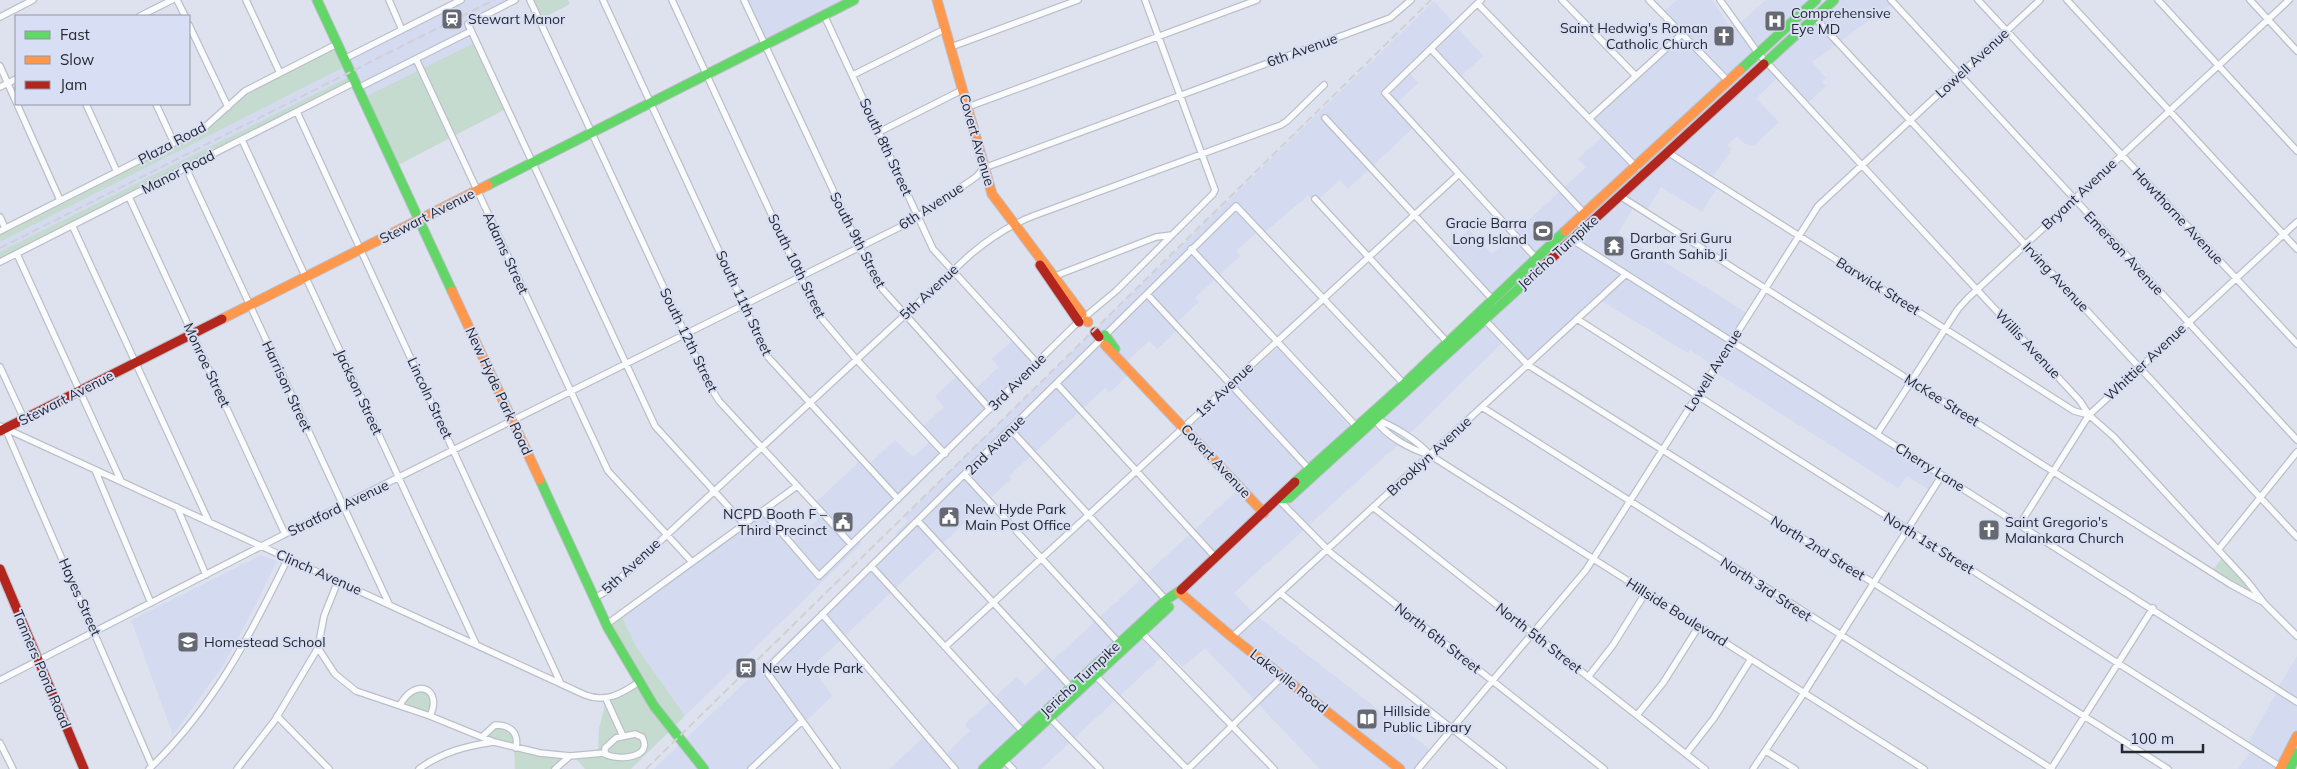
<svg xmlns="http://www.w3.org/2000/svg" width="2297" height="769" font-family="Mulish,sans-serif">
<rect width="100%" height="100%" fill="#dee2ee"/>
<path fill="#d4daef" d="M 466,0 L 509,0 L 464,22 L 474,43 L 362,99 L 351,77 L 0,253 L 0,242 L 346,66 L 344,61 Z
M 744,0 L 855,0 L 765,45 Z
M 1677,0 L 1712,0 L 1732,30 L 1766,0 L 1897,0 L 1812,62 L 1826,78 L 1822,82 L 1826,86 L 1805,106 L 1777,78 L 1756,98 L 1779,122 L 1754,146 L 1743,143 L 1737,136 L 1727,145 L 1732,149 L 1711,179 L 1719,184 L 1702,212 L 1661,187 L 1646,211 L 1635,205 L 1618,233 L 1747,313 L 1733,337 L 1940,469 L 1928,489 L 1907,476 L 1898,488 L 1712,370 L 1715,366 L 1690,350 L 1688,353 L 1596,298 L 1523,364 L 1502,343 L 1402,441 L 1234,593 L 1252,612 L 1433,752 L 1416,769 L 1320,769 L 1205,648 L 1183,667 L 1167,652 L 1041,769 L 889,769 L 928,733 L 946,754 L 970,731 L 965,724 L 1017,677 L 1025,686 L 1242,486 L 1189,428 L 1278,347 L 1350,427 L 1493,296 L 1448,248 L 1469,230 L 1492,254 L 1586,167 L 1578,159 L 1604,135 L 1588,118 L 1681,32 L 1663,12 Z
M 1434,1 L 1483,56 L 1459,78 L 1432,49 L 1408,72 L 1418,83 L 1395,105 L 1414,127 L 1348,189 L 1340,180 L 1315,203 L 1308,195 L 1262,235 L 1258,231 L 1236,251 L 1240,256 L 1195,298 L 1199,302 L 1176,323 L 1180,328 L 1157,349 L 1149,341 L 1127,361 L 1135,369 L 1109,393 L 1105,388 L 1009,476 L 1011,479 L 812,667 L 832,696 L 757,769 L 654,769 L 897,537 L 895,534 L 908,521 L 905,517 L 954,467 Z
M 1014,339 L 1038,365 L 860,541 L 862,543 L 685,716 L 636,646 L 620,613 L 763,509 L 791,543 L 824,514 L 814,504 L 861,460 L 867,466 L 895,440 L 913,457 L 932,440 L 921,428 L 944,407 L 935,396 L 959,374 L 974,390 L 999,367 L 992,359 Z
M 261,555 L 277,561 L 252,612 L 224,664 L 173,735 L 131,620 Z
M 2297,656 L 2297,736 L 2280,769 L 2238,769 L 2252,749 L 2247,745 L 2278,690 L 2277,689 Z"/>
<path fill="#c5dbcf" d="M 532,0 L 568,0 L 570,4 L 541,19 Z
M 474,43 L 506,109 L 398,165 L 367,96 Z
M 336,45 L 346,66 L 0,242 L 0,232 L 211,124 L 243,93 Z
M 351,76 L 354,82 L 0,261 L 0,252 Z
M 2223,557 L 2253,593 L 2212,571 Z
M 620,613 L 636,646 L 685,716 L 631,769 L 585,769 L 572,754 L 598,752 L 599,729 L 605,705 L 603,702 L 636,682 L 605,625 Z
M 425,690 L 432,699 L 429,714 L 402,704 L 411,691 Z
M 495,725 L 504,726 L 515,734 L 516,747 L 483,736 Z
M 514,749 L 567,757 L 552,769 L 515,769 Z"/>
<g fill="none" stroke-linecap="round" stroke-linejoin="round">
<g stroke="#bcbfc8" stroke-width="8">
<path id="street" d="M 177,0 L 185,16
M 246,0 L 280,73
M 389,0 L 402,30
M 515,0 L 468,24 L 655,426 L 744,524
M 530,0 L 709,385 L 719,401 L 851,544
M 603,0 L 768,357 L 898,499
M 672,0 L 817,313 L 856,359 L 945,454
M 744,0 L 876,282 L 990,409
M 1481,0 L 1385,93 L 1536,258
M 1562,0 L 1636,76
M 1649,0 L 1728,81
M 1720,0 L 1758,53 L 2080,401 L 2089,415 L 2114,437 L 2247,581 L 2264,603 L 2297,636
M 1891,0 L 2297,440
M 1978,0 L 2297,344
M 2067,0 L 2297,249
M 2158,0 L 2297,151
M 2250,0 L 2297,51
M 1478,4 L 1637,168
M 824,15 L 933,249 L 1037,363
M 140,16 L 172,0
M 0,17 L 33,0
M 1815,18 L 2297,537
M 189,25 L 228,107
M 951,47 L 1078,0
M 1431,49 L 1584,213
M 344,59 L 461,0
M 416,59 L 608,471 L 692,562
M 0,66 L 60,200
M 853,75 L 945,29
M 0,87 L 16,79
M 358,88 L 471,31
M 86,104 L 117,172
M 156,104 L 174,143
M 968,107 L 1257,0
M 297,112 L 561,684
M 1325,118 L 1494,301
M 1590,118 L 1682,34
M 879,132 L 962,90
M 242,140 L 476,644
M 1669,153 L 2074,411 L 2089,415
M 186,168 L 389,604
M 1620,196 L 2230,584 L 2261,601
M 129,197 L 285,534
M 1315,199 L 1448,343
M 0,217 L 5,228
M 72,225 L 209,522
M 0,231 L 205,127 L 245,91 L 337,44
M 1571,239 L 2297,702
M 1191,249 L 1356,426
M 17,254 L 121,481
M 0,262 L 355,82
M 1055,276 L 1156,237 L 1172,235
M 1147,294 L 1309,469
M 1484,319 L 1528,365 L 2168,769
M 1577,319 L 2281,767
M 0,367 L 24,419
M 1057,384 L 1216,558
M 1482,407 L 2052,769
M 0,426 L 585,695 C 606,703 621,694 639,682
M 5,428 L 152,766
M 1011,430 L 1168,602
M 1877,434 L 1958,309 L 1968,298 L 2289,0
M 1430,455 C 1417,440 1394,426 1375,419 C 1385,436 1412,450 1430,455 L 1924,769
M 95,470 L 151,603
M 965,475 L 1119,643
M 1279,500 L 1332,554 L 1604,769
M 177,507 L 206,575
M 1373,507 L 1705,769
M 763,511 L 819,576 L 1074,326 L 1116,291 L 1213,194 L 1215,190 L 1145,0
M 918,521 L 1072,688
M 2020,524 L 2089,415 L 2297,222
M 2218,550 L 2297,452
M 871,566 L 1025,734
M 1280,593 L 1503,769
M 595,598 L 605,592 L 971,254 C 990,238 1010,225 1033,216 L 1281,125 L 1287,121 L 1324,85
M 822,614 L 955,769
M 607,624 L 797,486
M 1142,633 L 1274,769
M 1232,637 L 1625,275
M 945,647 L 1459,174
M 318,648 L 335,674 L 356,691 L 430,716 L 494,742 L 540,753 L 570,756
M 1096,676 L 1187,769
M 1588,677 L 1613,645 L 1646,592
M 0,680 L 285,534 L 910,222 L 976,177 L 984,168 L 1390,18 L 1411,0
M 606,699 L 623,736
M 400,705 C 416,676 443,689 430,716
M 1637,715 L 1663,683 L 1699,626
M 277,716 L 329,769
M 1050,718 L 1100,769
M 635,734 L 642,737 C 654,758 618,761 605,754 L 605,748 L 616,738 Z
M 483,736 L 495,725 C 510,725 519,732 516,748
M 0,743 L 13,769
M 1766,751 L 1795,769
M 1686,754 L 1714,718 L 1751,659
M 1002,758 L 1013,769
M 149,769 C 213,708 250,636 288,558
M 237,769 L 275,720 L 318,648 L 324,616 L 338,581
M 419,769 C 442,752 466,746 494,742
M 555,769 L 570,756 L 604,753
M 751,769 L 802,721
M 837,769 L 766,671 L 769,667 L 1236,206 L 1404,384
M 1188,769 L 1283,676
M 1418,769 L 1586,570 L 1818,206 L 2040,0
M 1753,769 L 1804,693 L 1942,475
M 2051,769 L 2153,608"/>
</g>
<g stroke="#bcbfc8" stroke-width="11">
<path id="fast" d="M 317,0 L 452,291
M 1764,64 L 1834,0
M 1740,70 L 1816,0
M 488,185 L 854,0
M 1105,335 L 1115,349
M 540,480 L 608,628 L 654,706 L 704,769
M 1295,482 L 1404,384 L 1565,231
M 1279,499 L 1289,498 L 1528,280
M 983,769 L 1166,600 L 1181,590
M 994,769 L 1169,607
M 2290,769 L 2297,753"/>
</g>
<g stroke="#bcbfc8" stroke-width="11">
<path id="slow" d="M 937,0 L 992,194 L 1082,314
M 1565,231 L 1740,70
M 452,291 L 540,480
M 222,319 L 488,185
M 1087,321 L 1088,322
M 1105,345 L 1264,513
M 1179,592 L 1232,637 L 1400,769
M 2280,769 L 2297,736"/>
</g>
<g stroke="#bcbfc8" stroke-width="11">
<path id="jam" d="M 1040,265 L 1079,322
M 1528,280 L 1764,64
M 1095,332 L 1099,337
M 0,431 L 222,319
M 0,569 L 84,769
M 1181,590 L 1295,482"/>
</g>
<use href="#street" stroke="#fafbfc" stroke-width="5.5"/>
<use href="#fast" stroke="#63d668" stroke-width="9"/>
<use href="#slow" stroke="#ff974d" stroke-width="9"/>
<use href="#jam" stroke="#b3261e" stroke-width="9"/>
<path stroke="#cfd0d4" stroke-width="2" stroke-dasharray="8 4" stroke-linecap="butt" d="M 0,248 L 494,0
M 646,769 L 1431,0"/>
</g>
<defs>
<g id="station-square" transform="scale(1.125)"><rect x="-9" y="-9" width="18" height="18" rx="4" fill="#666972" stroke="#d8dff4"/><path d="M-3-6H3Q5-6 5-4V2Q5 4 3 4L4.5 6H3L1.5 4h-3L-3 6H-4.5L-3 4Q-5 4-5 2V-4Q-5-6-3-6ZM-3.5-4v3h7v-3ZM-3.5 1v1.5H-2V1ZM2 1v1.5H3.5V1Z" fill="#fff"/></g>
<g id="hospital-square" transform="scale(1.125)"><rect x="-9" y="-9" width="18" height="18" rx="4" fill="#666972" stroke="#d8dff4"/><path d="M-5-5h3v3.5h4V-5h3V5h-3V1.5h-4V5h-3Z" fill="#fff"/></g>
<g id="church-square" transform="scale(1.125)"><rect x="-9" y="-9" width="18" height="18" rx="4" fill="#666972" stroke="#d8dff4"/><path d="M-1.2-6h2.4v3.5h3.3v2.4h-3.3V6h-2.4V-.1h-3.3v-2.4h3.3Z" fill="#fff"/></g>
<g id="stadium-square" transform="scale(1.125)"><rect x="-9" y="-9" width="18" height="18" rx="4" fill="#666972" stroke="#d8dff4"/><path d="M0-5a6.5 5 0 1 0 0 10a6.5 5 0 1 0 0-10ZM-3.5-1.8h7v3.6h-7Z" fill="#fff"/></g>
<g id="temple-square" transform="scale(1.125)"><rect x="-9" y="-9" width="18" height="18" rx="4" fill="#666972" stroke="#d8dff4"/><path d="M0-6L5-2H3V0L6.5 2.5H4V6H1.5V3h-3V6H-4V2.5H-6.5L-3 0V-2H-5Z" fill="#fff"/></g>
<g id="civic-square" transform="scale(1.125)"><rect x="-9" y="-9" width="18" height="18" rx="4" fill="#666972" stroke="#d8dff4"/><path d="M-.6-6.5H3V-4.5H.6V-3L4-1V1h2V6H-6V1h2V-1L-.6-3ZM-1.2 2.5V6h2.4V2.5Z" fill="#fff"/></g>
<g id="school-square" transform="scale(1.125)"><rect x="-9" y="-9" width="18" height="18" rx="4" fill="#666972" stroke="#d8dff4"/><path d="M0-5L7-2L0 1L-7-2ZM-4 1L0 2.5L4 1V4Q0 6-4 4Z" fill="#fff"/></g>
<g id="library-square" transform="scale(1.125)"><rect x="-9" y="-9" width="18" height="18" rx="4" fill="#666972" stroke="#d8dff4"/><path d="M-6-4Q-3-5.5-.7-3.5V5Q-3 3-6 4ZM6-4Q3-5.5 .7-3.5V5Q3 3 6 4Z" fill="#fff"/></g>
</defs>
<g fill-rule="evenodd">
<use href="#station-square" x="452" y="19"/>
<use href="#hospital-square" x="1775" y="21"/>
<use href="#church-square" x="1724" y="36"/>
<use href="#stadium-square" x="1543" y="231"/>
<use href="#temple-square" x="1614" y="246"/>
<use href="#civic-square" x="949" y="517"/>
<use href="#civic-square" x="843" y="522"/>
<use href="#church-square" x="1989" y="530"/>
<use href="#school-square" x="188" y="642"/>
<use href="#station-square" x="746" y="668"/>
<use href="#library-square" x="1367" y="719"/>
</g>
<g text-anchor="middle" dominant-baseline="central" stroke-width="4" stroke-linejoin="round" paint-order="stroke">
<g font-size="14" fill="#262830" stroke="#d8dff4" text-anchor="start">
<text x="1791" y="13">Comprehensive<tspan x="1791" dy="16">Eye MD</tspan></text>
<text x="468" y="19">Stewart Manor</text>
<text x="1708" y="28" text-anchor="end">Saint Hedwig's Roman<tspan x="1708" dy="16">Catholic Church</tspan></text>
<text x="1527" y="223" text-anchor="end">Gracie Barra<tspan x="1527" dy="16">Long Island</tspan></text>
<text x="1630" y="238">Darbar Sri Guru<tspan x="1630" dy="16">Granth Sahib Ji</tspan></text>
<text x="965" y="509">New Hyde Park<tspan x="965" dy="16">Main Post Office</tspan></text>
<text x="827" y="514" text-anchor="end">NCPD Booth F –<tspan x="827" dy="16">Third Precinct</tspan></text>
<text x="2005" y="522">Saint Gregorio's<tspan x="2005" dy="16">Malankara Church</tspan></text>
<text x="204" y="642">Homestead School</text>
<text x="762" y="668">New Hyde Park</text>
<text x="1383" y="711">Hillside<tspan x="1383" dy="16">Public Library</tspan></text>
</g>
<g font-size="14" fill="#262830" stroke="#d8dff4">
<text transform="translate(1302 50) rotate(-20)">6th Avenue</text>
<text transform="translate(1972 63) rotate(-43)">Lowell Avenue</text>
<text transform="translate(977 140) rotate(74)">Covert Avenue</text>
<text transform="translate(172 143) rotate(-28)">Plaza Road</text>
<text transform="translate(886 147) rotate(65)">South 8th Street</text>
<text transform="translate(178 172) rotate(-27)">Manor Road</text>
<text transform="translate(2079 194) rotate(-43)">Bryant Avenue</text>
<text transform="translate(931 206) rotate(-33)">6th Avenue</text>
<text transform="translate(427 216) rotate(-27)">Stewart Avenue</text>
<text transform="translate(2178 216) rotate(47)">Hawthorne Avenue</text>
<text transform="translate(858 240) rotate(63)">South 9th Street</text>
<text transform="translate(1558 252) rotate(-42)">Jericho Turnpike</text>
<text transform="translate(506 253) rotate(65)">Adams Street</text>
<text transform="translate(2124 253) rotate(47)">Emerson Avenue</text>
<text transform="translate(797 266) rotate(64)">South 10th Street</text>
<text transform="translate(2056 277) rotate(47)">Irving Avenue</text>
<text transform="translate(1878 286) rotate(32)">Barwick Street</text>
<text transform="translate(929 292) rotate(-43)">5th Avenue</text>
<text transform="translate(744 303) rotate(65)">South 11th Street</text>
<text transform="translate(689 340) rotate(64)">South 12th Street</text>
<text transform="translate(2028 344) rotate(47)">Willis Avenue</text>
<text transform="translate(2145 362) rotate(-43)">Whittier Avenue</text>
<text transform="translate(207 365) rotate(65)">Monroe Street</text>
<text transform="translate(1713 370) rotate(-58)">Lowell Avenue</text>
<text transform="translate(1017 382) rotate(-45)">3rd Avenue</text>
<text transform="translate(287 386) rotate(65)">Harrison Street</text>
<text transform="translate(1224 390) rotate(-43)">1st Avenue</text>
<text transform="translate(499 391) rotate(65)">New Hyde Park Road</text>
<text transform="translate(359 392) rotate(65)">Jackson Street</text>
<text transform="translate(66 398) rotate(-27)">Stewart Avenue</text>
<text transform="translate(430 398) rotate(65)">Lincoln Street</text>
<text transform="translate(1942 400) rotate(32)">McKee Street</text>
<text transform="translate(995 445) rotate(-45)">2nd Avenue</text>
<text transform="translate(1429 456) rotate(-43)">Brooklyn Avenue</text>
<text transform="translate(1216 461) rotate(47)">Covert Avenue</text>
<text transform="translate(1930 467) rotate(32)">Cherry Lane</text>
<text transform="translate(338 508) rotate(-26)">Stratford Avenue</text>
<text transform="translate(1929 543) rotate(32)">North 1st Street</text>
<text transform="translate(1818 548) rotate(32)">North 2nd Street</text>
<text transform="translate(631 566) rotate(-43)">5th Avenue</text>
<text transform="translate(319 572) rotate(24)">Clinch Avenue</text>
<text transform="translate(1766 589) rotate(33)">North 3rd Street</text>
<text transform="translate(80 597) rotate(66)">Hayes Street</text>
<text transform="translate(1677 612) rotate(32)">Hillside Boulevard</text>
<text transform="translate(1438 638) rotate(38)">North 6th Street</text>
<text transform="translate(1539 638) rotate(38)">North 5th Street</text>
<text transform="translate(42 669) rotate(67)">Tanners Pond Road</text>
<text transform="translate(1080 679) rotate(-43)">Jericho Turnpike</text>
<text transform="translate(1289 681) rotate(38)">Lakeville Road</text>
</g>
</g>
<rect x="15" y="15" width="175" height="90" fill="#d8dff4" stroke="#9196a6"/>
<rect x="25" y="31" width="25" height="8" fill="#63d668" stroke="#9196a6"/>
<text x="60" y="40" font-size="15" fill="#262830">Fast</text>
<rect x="25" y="56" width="25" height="8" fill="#ff974d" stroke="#9196a6"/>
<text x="60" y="65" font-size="15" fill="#262830">Slow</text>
<rect x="25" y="81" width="25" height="8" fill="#b3261e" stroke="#9196a6"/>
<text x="60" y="90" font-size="15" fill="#262830">Jam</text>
<path d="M2122 744v8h81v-8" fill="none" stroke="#262830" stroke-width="2.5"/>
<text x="2130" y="744" font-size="15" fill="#262830" stroke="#d8dff4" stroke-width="4" paint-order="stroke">100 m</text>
</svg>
